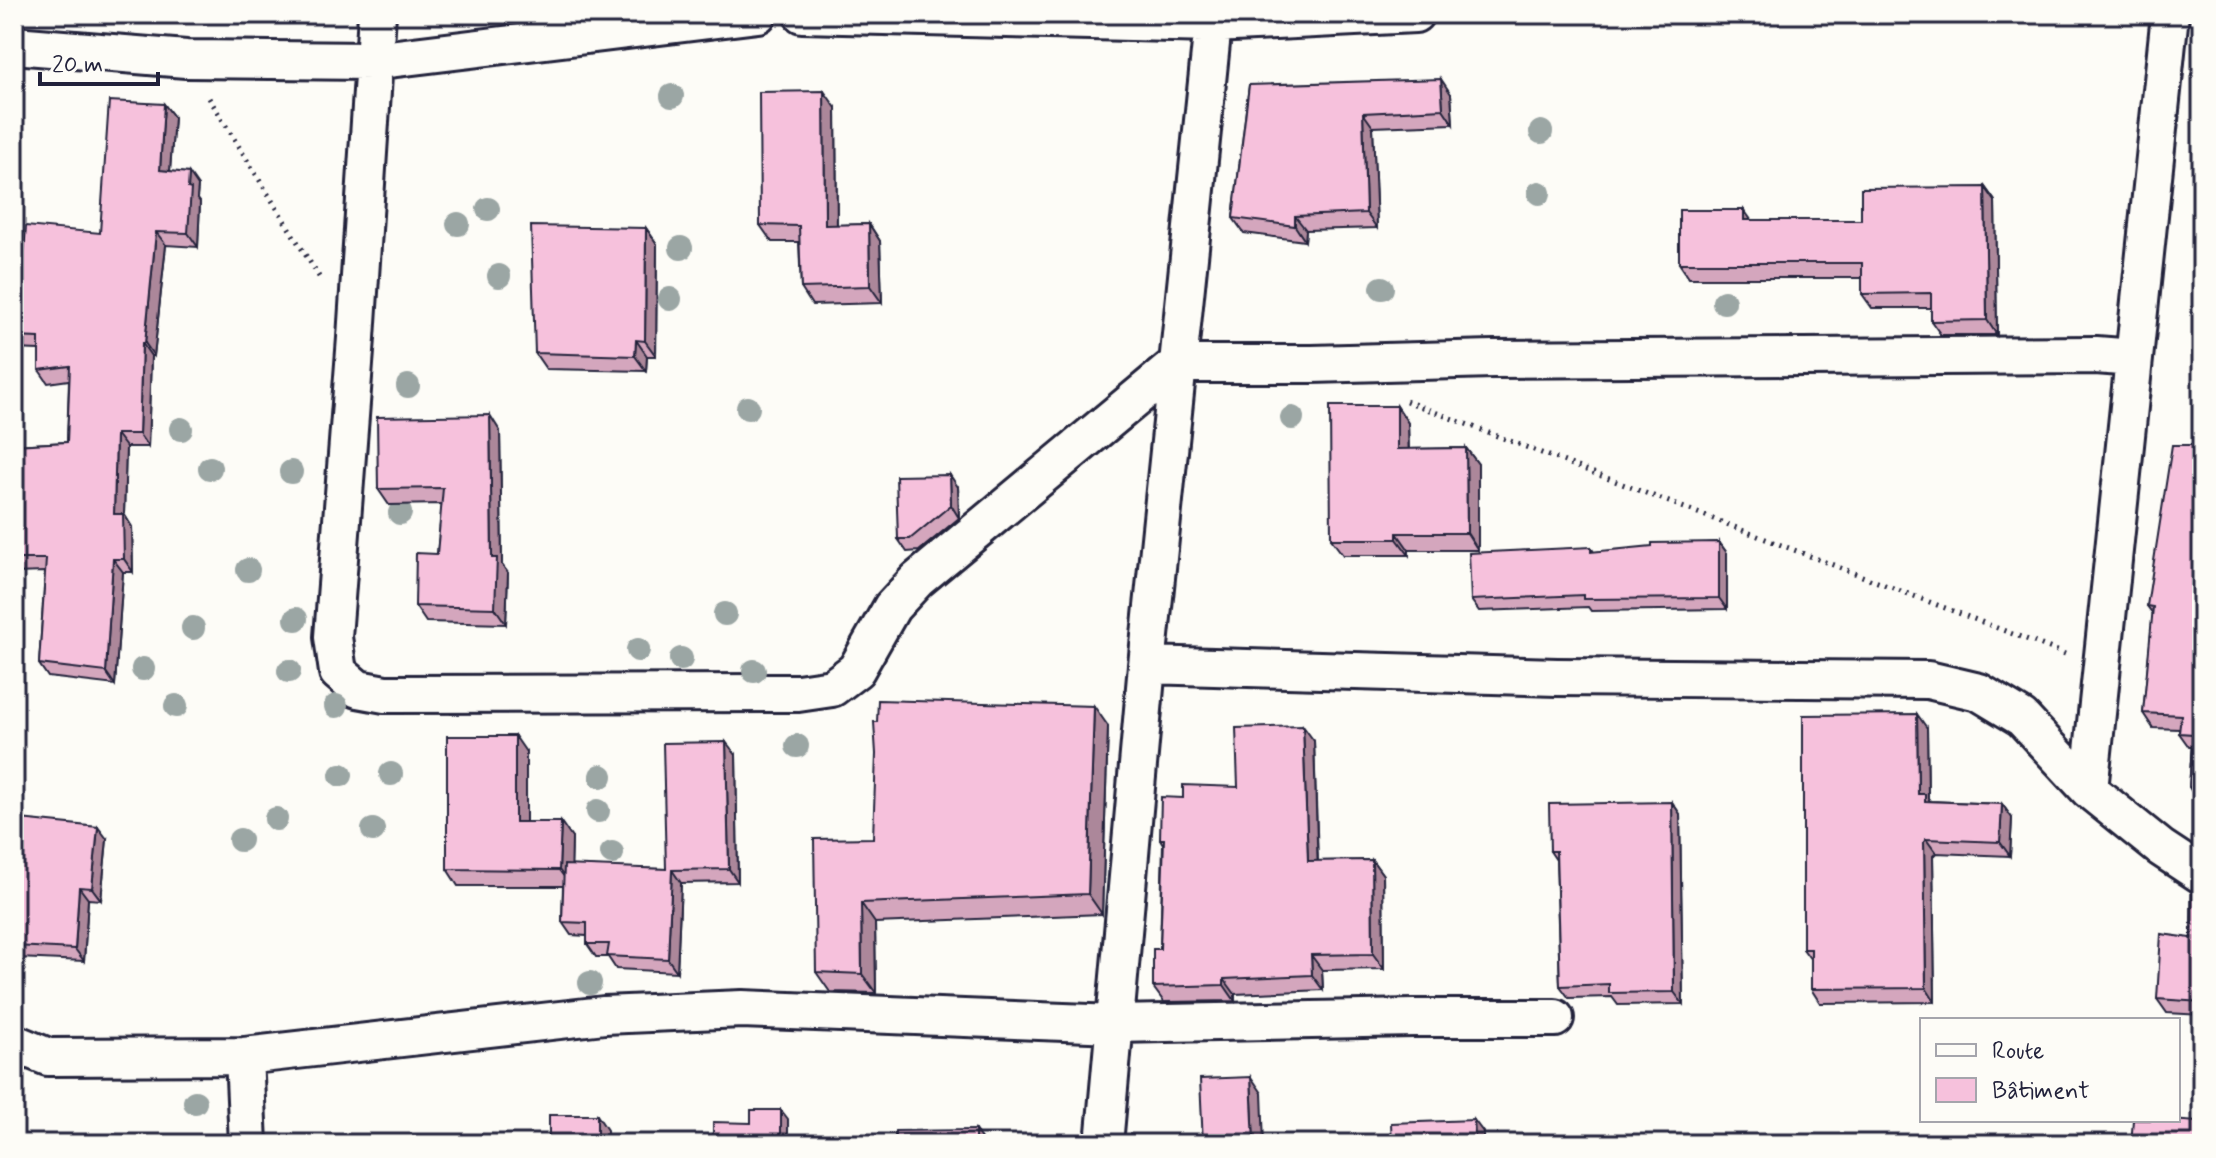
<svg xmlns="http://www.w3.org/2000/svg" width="2216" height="1158" font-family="Mynerve,sans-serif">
<rect width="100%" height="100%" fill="#fdfcf7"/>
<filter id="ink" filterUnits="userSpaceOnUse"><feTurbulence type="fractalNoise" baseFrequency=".0125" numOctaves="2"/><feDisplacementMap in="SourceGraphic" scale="16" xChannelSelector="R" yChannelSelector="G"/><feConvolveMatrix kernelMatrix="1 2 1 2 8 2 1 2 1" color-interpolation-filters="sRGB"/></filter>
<g filter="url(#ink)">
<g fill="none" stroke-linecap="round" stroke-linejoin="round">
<g stroke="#22223b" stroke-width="42">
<path id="minor" d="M 377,14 L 356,338 L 333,637 L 338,672 L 358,689 L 385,694 L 798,693 L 832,688 L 856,670 L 892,607 L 917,580 L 1177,364 L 1312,364 L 1493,359 L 2096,355 L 2134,358
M 802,14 L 1213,24 L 1415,14
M 14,45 L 186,59 L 372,61 L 758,14
M 1147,665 L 1557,677 L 1928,680 L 1979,692 L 2022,718 L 2089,790 L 2161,848 L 2202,875
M 2089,790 L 2170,14
M 14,1043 L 48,1057 L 244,1056 L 604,1015 L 742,1009 L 1115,1024 L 1414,1018 L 1555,1018
M 244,1056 L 248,1144
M 1104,1144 L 1147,665 L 1214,14"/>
</g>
<path stroke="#22223b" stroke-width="5" stroke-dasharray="2 6" stroke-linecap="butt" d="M 209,98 L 321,280
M 1406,401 L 2065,654"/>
<use href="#minor" stroke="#fdfcf7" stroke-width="36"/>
</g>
<g fill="#9ba6a4">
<circle cx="672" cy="96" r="12"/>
<circle cx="1541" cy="132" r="12"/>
<circle cx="1539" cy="193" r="12"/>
<circle cx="488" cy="209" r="12"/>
<circle cx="458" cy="224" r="12"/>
<circle cx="681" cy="248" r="12"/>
<circle cx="499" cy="276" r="12"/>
<circle cx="1382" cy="288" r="12"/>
<circle cx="670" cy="299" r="12"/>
<circle cx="1724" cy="302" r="12"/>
<circle cx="408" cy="386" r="12"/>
<circle cx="748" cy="408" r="12"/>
<circle cx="1292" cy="418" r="12"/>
<circle cx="181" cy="429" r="12"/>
<circle cx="210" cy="468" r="12"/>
<circle cx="291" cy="472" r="12"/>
<circle cx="400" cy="513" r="12"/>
<circle cx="248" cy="570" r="12"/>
<circle cx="725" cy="614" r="12"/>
<circle cx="296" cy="619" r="12"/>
<circle cx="193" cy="628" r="12"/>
<circle cx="638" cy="650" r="12"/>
<circle cx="681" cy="659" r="12"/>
<circle cx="143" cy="669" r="12"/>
<circle cx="289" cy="671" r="12"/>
<circle cx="754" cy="671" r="12"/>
<circle cx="176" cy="706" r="12"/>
<circle cx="336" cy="706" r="12"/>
<circle cx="797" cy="746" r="12"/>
<circle cx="391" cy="774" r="12"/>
<circle cx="341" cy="775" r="12"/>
<circle cx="601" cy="776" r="12"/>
<circle cx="598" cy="811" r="12"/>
<circle cx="276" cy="819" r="12"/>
<circle cx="373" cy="830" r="12"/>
<circle cx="240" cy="840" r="12"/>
<circle cx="612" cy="853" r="12"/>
<circle cx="590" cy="983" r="12"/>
<circle cx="195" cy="1102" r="12"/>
</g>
<path fill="#d4a6bd" stroke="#22223b" stroke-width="2" d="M 1249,85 L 1451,94 L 1453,124 L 1373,127 L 1377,228 L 1306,230 L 1305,241 L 1244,233 L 1233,218 Z
M 164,104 L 174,117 L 170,171 L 198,186 L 197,198 L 200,202 L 198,247 L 166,245 L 154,356 L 151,356 L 148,447 L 126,447 L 124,514 L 132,527 L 133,572 L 123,572 L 115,685 L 48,677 L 39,664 L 45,572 L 14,573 L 14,445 L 67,442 L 69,380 L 48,383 L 39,370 L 39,350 L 14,349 L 14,305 L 20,305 L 100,233 Z
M 836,108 L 837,225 L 869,224 L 880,241 L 882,303 L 812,305 L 801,288 L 799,242 L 772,242 L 760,225 Z
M 1985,187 L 1995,201 L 1997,335 L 1941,335 L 1931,321 L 1931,308 L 1872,308 L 1862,294 L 1862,278 L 1689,278 L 1679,263 L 1751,220 L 1861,220 Z
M 646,228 L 657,244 L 656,356 L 647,356 L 646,371 L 546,369 L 535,353 Z
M 1397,406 L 1408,423 L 1409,449 L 1466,448 L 1478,464 L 1478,550 L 1409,550 L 1409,555 L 1343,555 L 1331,539 Z
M 500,431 L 502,565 L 508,573 L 506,624 L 426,622 L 415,606 L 437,554 L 442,504 L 389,505 L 378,489 Z
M 2202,445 L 2202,850 L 2192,835 L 2192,792 L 2189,787 L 2192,747 L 2189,747 L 2179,733 L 2179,729 L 2153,728 L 2143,713 L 2153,614 L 2147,606 Z
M 958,487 L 959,518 L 919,551 L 907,552 L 898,539 Z
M 1719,542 L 1727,553 L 1727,609 L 1591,611 L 1588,607 L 1479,611 L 1471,600 L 1591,547 L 1594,552 Z
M 1108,726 L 1102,914 L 875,923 L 876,993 L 830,992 L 816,972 L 873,838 Z
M 1927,728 L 1928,798 L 1930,801 L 2002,804 L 2012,818 L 2010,856 L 1936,853 L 1933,856 L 1935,1002 L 1820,1003 L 1811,989 L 1811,960 L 1803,949 Z
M 1314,741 L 1318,861 L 1372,860 L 1383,875 L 1384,969 L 1322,970 L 1323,990 L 1235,994 L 1235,1001 L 1164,1002 L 1153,987 L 1160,949 L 1163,844 L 1160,839 L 1183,798 L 1238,787 Z
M 526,752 L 526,822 L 572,838 L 571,866 L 666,869 L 736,755 L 738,882 L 681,883 L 677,972 L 616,969 L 608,957 L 596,957 L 587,944 L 587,936 L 571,935 L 562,922 L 563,886 L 458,886 L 447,869 Z
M 1672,802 L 1680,814 L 1683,1004 L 1618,1005 L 1612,997 L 1569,998 L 1560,986 L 1556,860 L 1550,851 Z
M 107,839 L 101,900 L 88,899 L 84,961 L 18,958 L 14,952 L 14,946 Z
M 2202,879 L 2202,1015 L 2167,1013 L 2157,999 L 2191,938 Z"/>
<path fill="#ac879a" stroke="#22223b" stroke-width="2" d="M 1441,79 L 1451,94 L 1453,124 L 1443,109 Z
M 824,91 L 836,108 L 837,242 L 825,225 Z
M 164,104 L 174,117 L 169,184 L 160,170 Z
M 1363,113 L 1373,127 L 1377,228 L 1366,213 Z
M 189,173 L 198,186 L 197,198 L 200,202 L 198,247 L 188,233 L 188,188 Z
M 1985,187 L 1995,201 L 1997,335 L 1987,320 Z
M 1744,210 L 1754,224 L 1744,220 Z
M 1295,216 L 1306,230 L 1305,241 L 1295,226 Z
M 869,224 L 880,241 L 882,303 L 870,286 Z
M 646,228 L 657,244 L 656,356 L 645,341 Z
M 156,232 L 166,245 L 154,356 L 145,343 Z
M 636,340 L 647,356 L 646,371 L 635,356 Z
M 142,343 L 151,356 L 148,447 L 139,434 Z
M 1397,406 L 1408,423 L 1409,466 L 1397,449 Z
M 490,415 L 500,431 L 502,565 L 508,573 L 506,624 L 495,608 L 492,558 Z
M 116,434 L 126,447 L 124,514 L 132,527 L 133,572 L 124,559 L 114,514 Z
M 1466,448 L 1478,464 L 1478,550 L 1467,533 Z
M 950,475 L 958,487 L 959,518 L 951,505 Z
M 1397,533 L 1409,550 L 1409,555 L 1397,539 Z
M 1719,542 L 1727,553 L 1727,609 L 1719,598 Z
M 113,559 L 123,572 L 115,685 L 106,672 Z
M 1094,706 L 1108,726 L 1102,914 L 1088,894 Z
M 1917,714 L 1927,728 L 1928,798 L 1935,808 L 1928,805 L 1918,794 Z
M 1303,726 L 1314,741 L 1318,876 L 1308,861 Z
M 515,736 L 526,752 L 526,838 L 515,822 Z
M 726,742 L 736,755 L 738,882 L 729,869 Z
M 1672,802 L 1680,814 L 1683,1004 L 1674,992 Z
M 2002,804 L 2012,818 L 2010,856 L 2000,842 Z
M 561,822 L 572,838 L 571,886 L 559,870 Z
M 98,827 L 107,839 L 101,900 L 92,888 Z
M 1926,839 L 1936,853 L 1933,856 L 1935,1002 L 1926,988 L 1924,842 Z
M 1372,860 L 1383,875 L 1384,969 L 1373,954 Z
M 672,870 L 681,883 L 677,972 L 668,959 Z
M 79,887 L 88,899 L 84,961 L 75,949 Z
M 861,903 L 875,923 L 876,993 L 862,974 Z
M 1311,955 L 1322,970 L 1323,990 L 1312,975 Z
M 1224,979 L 1235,994 L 1235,1001 L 1224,985 Z
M 1251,1077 L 1262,1093 L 1264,1144 L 1254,1144 Z
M 781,1110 L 788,1119 L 788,1144 L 781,1144 Z
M 597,1115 L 607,1130 L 607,1141 L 609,1144 L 600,1144 L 597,1139 Z
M 1474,1120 L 1483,1132 L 1483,1144 L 1475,1144 Z
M 975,1130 L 984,1143 L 984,1144 L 975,1144 Z"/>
<path fill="#f6c1dc" stroke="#22223b" stroke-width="2" d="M 1441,79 L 1443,109 L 1363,113 L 1366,213 L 1295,216 L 1295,226 L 1233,218 L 1249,85 Z
M 824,91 L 825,225 L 869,224 L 870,286 L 801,288 L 799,226 L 760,225 L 759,92 Z
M 109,101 L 164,104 L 160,170 L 189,173 L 188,188 L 191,189 L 188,233 L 156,232 L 145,343 L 142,343 L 139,434 L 116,434 L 114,514 L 123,514 L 124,559 L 113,559 L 106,672 L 39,664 L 46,559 L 14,559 L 14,445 L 67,442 L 70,366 L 39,370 L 39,338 L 14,337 L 14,305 L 20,305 L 26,226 L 100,233 Z
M 1985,187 L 1987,320 L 1931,321 L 1931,293 L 1862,294 L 1862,263 L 1679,263 L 1679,210 L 1744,210 L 1744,220 L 1861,220 L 1861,188 Z
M 531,226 L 646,228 L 645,341 L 636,340 L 635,356 L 535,353 Z
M 1330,406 L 1397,406 L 1397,449 L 1466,448 L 1467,533 L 1397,533 L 1397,539 L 1331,539 Z
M 490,415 L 492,558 L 497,558 L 495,608 L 415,606 L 416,553 L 437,554 L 443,488 L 378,489 L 377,417 Z
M 2172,445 L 2202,445 L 2202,844 L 2192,835 L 2192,788 L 2189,787 L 2193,734 L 2179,733 L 2181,715 L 2143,713 L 2153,607 L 2147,606 Z
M 950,475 L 951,505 L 910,539 L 898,539 L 896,476 Z
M 1719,542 L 1719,598 L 1583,599 L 1583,595 L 1471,600 L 1469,553 L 1591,547 L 1591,552 L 1652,546 L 1652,543 Z
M 878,700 L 1094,706 L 1088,894 L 861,903 L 862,974 L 816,972 L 814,839 L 873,838 L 876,754 L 874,722 L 877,722 Z
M 1917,714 L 1918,794 L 1925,794 L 1925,801 L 2002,804 L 2000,842 L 1926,839 L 1924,842 L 1926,988 L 1811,989 L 1811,949 L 1803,949 L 1803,715 Z
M 1303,726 L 1308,861 L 1372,860 L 1373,954 L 1311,955 L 1312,975 L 1224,979 L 1224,985 L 1153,987 L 1153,949 L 1160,949 L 1164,839 L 1160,839 L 1161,797 L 1183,798 L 1183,785 L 1238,787 L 1236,728 Z
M 447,736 L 515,736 L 515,822 L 561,822 L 559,870 L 447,869 Z
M 726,742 L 729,869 L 672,870 L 668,959 L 607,956 L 609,944 L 587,944 L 587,923 L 562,922 L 564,865 L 666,869 L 663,743 Z
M 1672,802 L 1674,992 L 1609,993 L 1609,984 L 1560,986 L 1556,851 L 1550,851 L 1549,804 Z
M 20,819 L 98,827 L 92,888 L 79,887 L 75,949 L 14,946 L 14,889 Z
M 2202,879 L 2202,1002 L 2157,999 L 2161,934 L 2191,938 L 2192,881 Z
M 1251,1077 L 1254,1144 L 1203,1144 L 1200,1079 Z
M 2202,1082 L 2202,1144 L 2131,1144 L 2133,1120 L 2170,1120 L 2198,1122 Z
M 751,1110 L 781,1110 L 781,1144 L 713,1144 L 713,1122 L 751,1123 Z
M 549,1115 L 597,1115 L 597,1139 L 606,1139 L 606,1144 L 549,1144 Z
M 1474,1120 L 1475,1144 L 1392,1144 L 1391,1123 Z
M 975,1130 L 975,1144 L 895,1144 L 895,1131 Z
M 1597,1143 L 1654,1143 L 1654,1144 L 1597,1144 Z"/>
</g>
<rect width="2216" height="1158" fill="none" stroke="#fdfcf7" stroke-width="48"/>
<rect x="24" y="24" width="2168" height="1110" fill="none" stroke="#22223b" stroke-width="3" filter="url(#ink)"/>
<rect x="1920" y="1018" width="260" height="104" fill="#fdfcf7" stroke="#a5a5ac" stroke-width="2"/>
<rect x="1936" y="1044" width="40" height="12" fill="#fdfcf7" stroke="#a5a5ac" stroke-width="2"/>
<text x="1992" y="1058" font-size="24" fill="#22223b">Route</text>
<rect x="1936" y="1078" width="40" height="24" fill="#f6c1dc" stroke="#a5a5ac" stroke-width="2"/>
<text x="1992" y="1098" font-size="24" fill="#22223b">Bâtiment</text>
<path d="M40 72v12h118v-12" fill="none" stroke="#22223b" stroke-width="4"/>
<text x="52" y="72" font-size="24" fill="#22223b" stroke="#fdfcf7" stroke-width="6" paint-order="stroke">20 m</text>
</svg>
